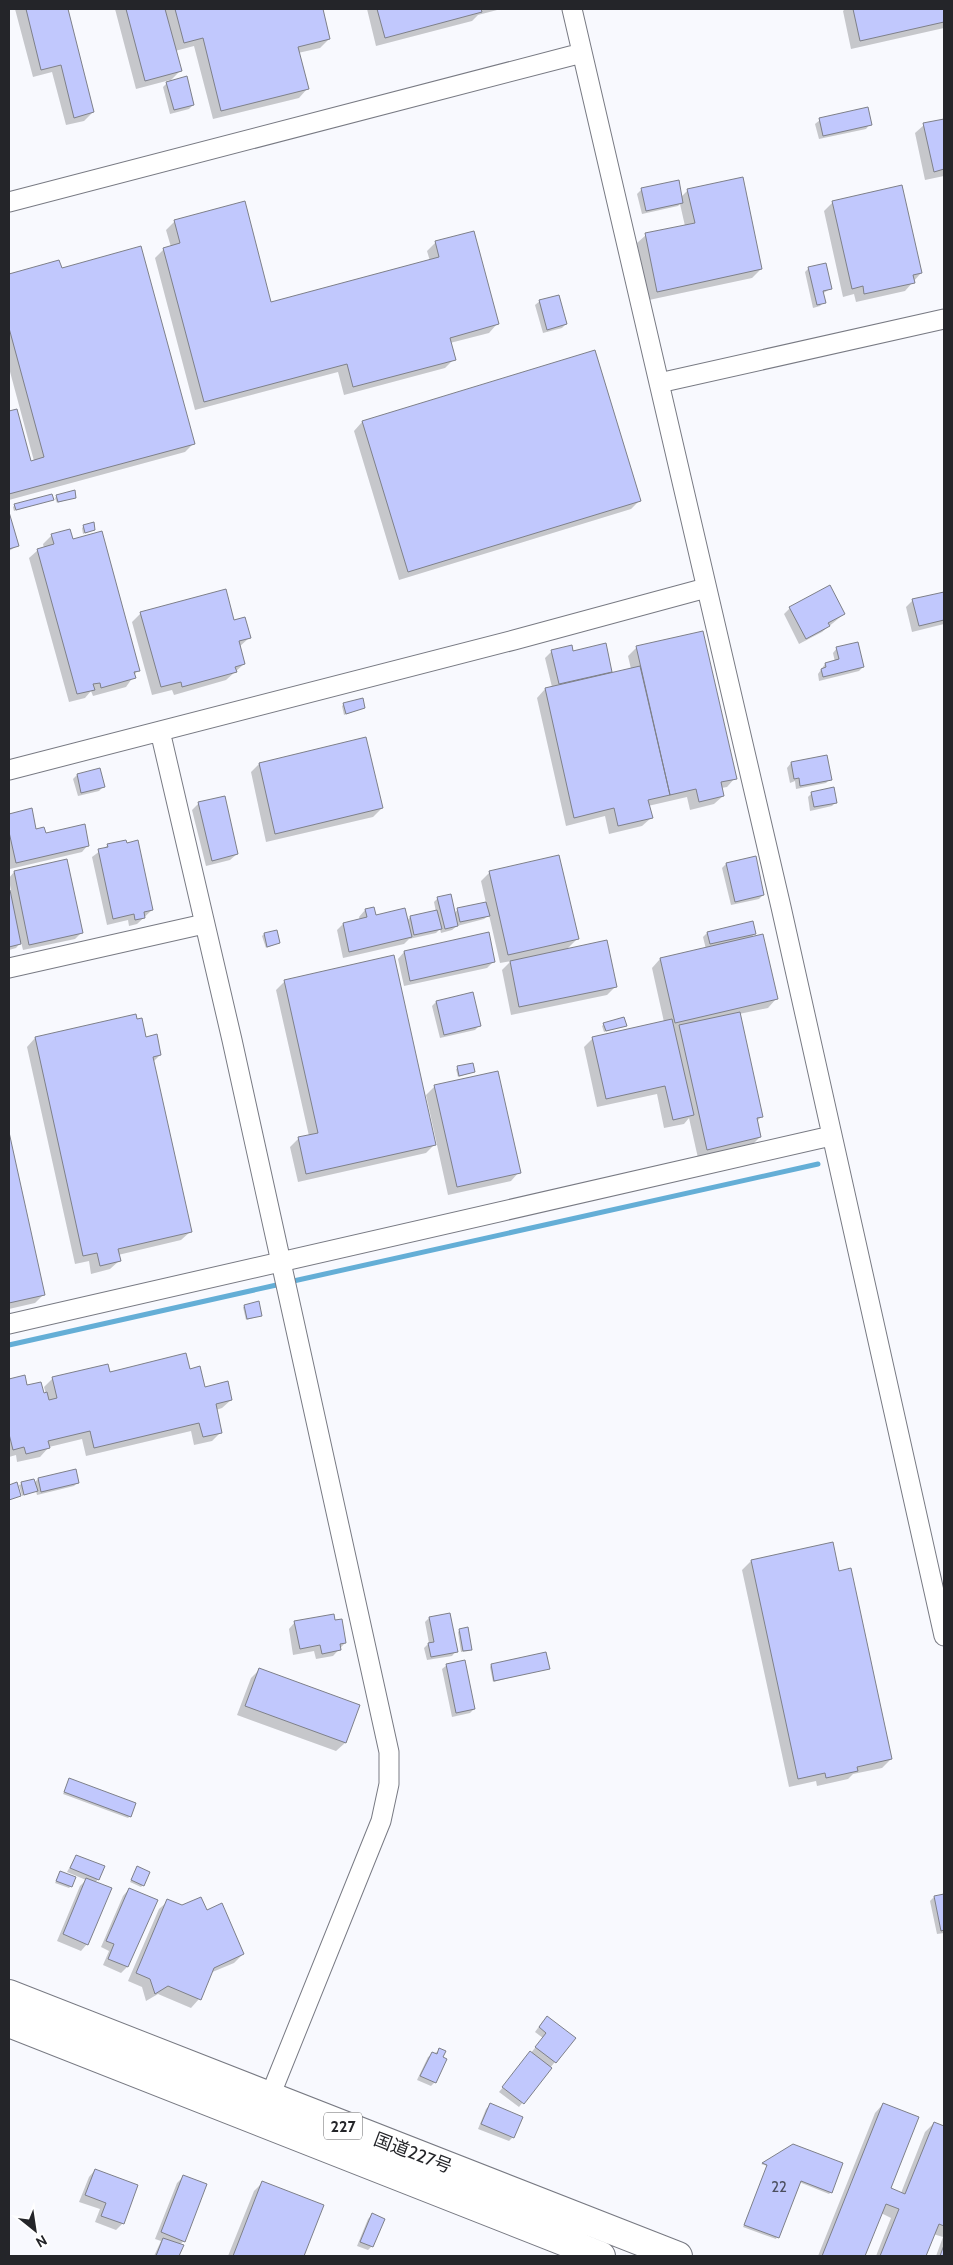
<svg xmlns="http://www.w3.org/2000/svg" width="953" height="2265" font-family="Cabin,'Noto Sans JP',sans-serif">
<rect width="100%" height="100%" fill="#f8f9fe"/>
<path fill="#0003" d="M 15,9 L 66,9 L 93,112 L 84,121 L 66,125 L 52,72 L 33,77 Z
M 115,9 L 321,9 L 329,39 L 320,48 L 298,53 L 307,89 L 299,98 L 213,119 L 194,46 L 175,51 L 180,71 L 168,83 L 193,105 L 189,109 L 170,114 L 163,87 L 170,80 L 136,89 Z
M 367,9 L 501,9 L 478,15 L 472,21 L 376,46 Z
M 845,9 L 944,9 L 944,28 L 851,49 L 843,11 Z
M 820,120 L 870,124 L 866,129 L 819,139 L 815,124 Z
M 944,120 L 944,176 L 925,180 L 915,133 L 924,125 Z
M 641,190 L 681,197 L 688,190 L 761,269 L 752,278 L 649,300 L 637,243 L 646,235 L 685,226 L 680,204 L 678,206 L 642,214 L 637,194 Z
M 833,202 L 921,273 L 905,291 L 856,302 L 854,294 L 843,297 L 824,211 Z
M 175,221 L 270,303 L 430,261 L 427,251 L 436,242 L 497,324 L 489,333 L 450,343 L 454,359 L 445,368 L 344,395 L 338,372 L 195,410 L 155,258 L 164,249 L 171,247 L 166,230 Z
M 59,261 L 61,269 L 193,444 L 185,452 L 9,500 L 9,413 L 16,411 L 30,462 L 34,461 L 9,368 L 9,275 Z
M 809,268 L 830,289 L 822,294 L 824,302 L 820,306 L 813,308 L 805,272 Z
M 540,301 L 566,324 L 562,328 L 543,333 L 535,305 Z
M 362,422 L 640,500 L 631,509 L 399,580 L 354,431 Z
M 57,496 L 75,497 L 57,503 L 55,498 Z
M 52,500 L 14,511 L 13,507 L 15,505 Z
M 9,516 L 17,546 L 9,551 Z
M 84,526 L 94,529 L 83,534 L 82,528 Z
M 52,535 L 72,541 L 138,670 L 126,687 L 93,696 L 91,691 L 85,698 L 69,702 L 29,558 L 38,550 L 44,548 L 43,544 Z
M 944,593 L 944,624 L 912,632 L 906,607 L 913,600 Z
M 790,608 L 844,614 L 822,632 L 799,644 L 784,614 Z
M 141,613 L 233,622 L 249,638 L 239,647 L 244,664 L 226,680 L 174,695 L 172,690 L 152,695 L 132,622 Z
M 637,647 L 735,778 L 727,787 L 721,788 L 723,796 L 714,804 L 690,810 L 687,797 L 648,806 L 651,818 L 642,826 L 609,834 L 605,816 L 566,826 L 537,698 L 545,689 L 552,687 L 545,658 L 552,651 L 572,652 L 611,672 L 608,674 L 631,669 L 628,656 Z
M 837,648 L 863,667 L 859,671 L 819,681 L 818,674 L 825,664 L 835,662 L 833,653 Z
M 344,704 L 364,708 L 344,715 L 342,706 Z
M 791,763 L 830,779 L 826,783 L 796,789 L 795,781 L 790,783 L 787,768 Z
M 259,764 L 382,808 L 373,817 L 266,842 L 251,772 Z
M 77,775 L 103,787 L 99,791 L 78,796 L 73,779 Z
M 812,793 L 836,802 L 832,806 L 810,811 L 808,797 Z
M 199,803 L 237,854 L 230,860 L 206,866 L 192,810 Z
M 31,810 L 35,830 L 45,835 L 88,845 L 82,852 L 10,869 L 9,815 Z
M 108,845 L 152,910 L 137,924 L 129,926 L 128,920 L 107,925 L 92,857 Z
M 726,864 L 763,895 L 759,899 L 731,905 L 722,868 Z
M 14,872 L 81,933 L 75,939 L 23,950 L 21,942 L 16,948 L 9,950 L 9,892 L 11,892 L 9,878 Z
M 490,872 L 577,939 L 566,950 L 616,986 L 607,995 L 511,1015 L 502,970 L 511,961 L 500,963 L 489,915 L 484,919 L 457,926 L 452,930 L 441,933 L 440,929 L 436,933 L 409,939 L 404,944 L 343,958 L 337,930 L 343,924 L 360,920 L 359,917 L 365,910 L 375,916 L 407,921 L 410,917 L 436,912 L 434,902 L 438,898 L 454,914 L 458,909 L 486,903 L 481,881 Z
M 707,933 L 755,933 L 750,939 L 776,999 L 768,1008 L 739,1014 L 762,1116 L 756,1122 L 760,1137 L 751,1146 L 698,1158 L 689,1118 L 684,1124 L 664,1128 L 657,1094 L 597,1107 L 584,1047 L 593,1038 L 664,1022 L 652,968 L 660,959 L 706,949 L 703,937 Z
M 264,934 L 279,943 L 266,948 L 262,936 Z
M 488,934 L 494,961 L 487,968 L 404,986 L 398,959 L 404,952 Z
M 285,981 L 434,1145 L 426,1153 L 298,1182 L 290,1147 L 299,1138 L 309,1136 L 276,990 Z
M 436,1002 L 479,1026 L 475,1030 L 440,1038 L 432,1006 Z
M 604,1024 L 625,1025 L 604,1032 L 602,1026 Z
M 35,1038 L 145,1038 L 160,1055 L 153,1062 L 190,1232 L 181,1240 L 118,1255 L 119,1261 L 110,1269 L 91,1274 L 89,1261 L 75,1264 L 27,1047 Z
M 458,1068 L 473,1072 L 458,1077 L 456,1069 Z
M 435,1086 L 519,1172 L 511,1181 L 448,1195 L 426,1095 Z
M 9,1138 L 44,1294 L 35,1303 L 9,1309 Z
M 245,1306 L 261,1316 L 246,1320 L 243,1307 Z
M 189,1370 L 204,1388 L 231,1400 L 222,1408 L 216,1410 L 221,1432 L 212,1441 L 194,1445 L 191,1431 L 86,1456 L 82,1439 L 49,1447 L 40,1457 L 17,1462 L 16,1455 L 9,1457 L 9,1380 L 24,1376 L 26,1387 L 43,1395 L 46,1394 L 44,1387 L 53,1378 L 109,1373 Z
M 38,1479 L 78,1482 L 74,1486 L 37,1495 L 36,1491 L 22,1496 L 19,1485 L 33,1480 L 34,1483 Z
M 832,1543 L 838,1572 L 891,1759 L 882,1768 L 853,1774 L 848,1779 L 817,1786 L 816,1781 L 789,1787 L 742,1570 L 751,1561 Z
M 429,1618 L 456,1651 L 452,1656 L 427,1660 L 424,1648 L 429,1643 L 425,1622 Z
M 295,1622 L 334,1622 L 345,1643 L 333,1656 L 316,1659 L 314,1651 L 293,1655 L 289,1629 Z
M 460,1630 L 471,1649 L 469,1651 L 461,1652 L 458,1632 Z
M 447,1665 L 474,1709 L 470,1713 L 452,1717 L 442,1669 Z
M 491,1665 L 549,1668 L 493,1682 L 490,1667 Z
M 260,1669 L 358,1706 L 345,1743 L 336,1751 L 237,1715 L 251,1678 Z
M 69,1779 L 130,1816 L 128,1818 L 63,1794 Z
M 76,1856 L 98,1879 L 95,1883 L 87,1944 L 81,1951 L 57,1941 L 80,1886 L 86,1880 L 67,1872 Z
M 137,1867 L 143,1885 L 141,1887 L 130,1882 Z
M 60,1872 L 71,1886 L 69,1888 L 55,1883 Z
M 129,1889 L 127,1967 L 121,1973 L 103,1965 L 109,1951 L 101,1947 L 123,1896 Z
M 944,1895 L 944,1933 L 937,1934 L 930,1901 L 934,1897 Z
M 168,1901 L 182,1907 L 206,1911 L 243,1954 L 234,1963 L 210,1973 L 199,1999 L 191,2008 L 158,1994 L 146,2001 L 142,1987 L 128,1981 L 159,1909 Z
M 543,2021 L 574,2038 L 519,2107 L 499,2092 L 543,2038 L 535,2032 Z
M 440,2050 L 435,2082 L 431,2086 L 417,2080 L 428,2057 Z
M 883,2104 L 890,2189 L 901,2193 L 925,2132 L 934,2123 L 944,2127 L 944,2256 L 936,2256 L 943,2237 L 933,2234 L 924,2256 L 876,2256 L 891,2218 L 881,2213 L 864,2256 L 818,2256 L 875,2113 Z
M 490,2105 L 513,2137 L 509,2141 L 478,2129 L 486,2109 Z
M 793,2145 L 831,2192 L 829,2194 L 799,2182 L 776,2239 L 743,2227 L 767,2166 L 761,2164 Z
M 95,2170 L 123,2223 L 116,2230 L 95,2222 L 100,2209 L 79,2202 L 89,2177 Z
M 183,2177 L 184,2241 L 179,2245 L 182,2246 L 178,2256 L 154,2256 L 161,2241 L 155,2239 L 177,2183 Z
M 263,2182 L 323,2206 L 303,2256 L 228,2256 L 254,2191 Z
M 372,2215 L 372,2246 L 368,2250 L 357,2246 L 368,2219 Z"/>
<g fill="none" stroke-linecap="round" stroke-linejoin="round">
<path stroke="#64aed6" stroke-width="5" d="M 289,1282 L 818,1164
M 9,1345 L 281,1284"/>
</g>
<path fill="#c1c8fd" stroke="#7e8089" d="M 26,9 L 68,9 L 94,112 L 74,118 L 61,65 L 41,70 Z
M 126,9 L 165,9 L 182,71 L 145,81 Z
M 175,9 L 323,9 L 330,39 L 298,47 L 309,89 L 221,111 L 203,38 L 184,43 Z
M 377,9 L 481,9 L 482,12 L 385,38 Z
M 853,9 L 944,9 L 944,22 L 860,41 Z
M 187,76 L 194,105 L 174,110 L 166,82 Z
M 868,107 L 872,125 L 823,136 L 819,118 Z
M 944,119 L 944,169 L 934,172 L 923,123 Z
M 743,177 L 762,269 L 657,292 L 645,233 L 695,223 L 687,189 Z
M 679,180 L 683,203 L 646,211 L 641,188 Z
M 902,185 L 922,273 L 913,275 L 915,283 L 864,294 L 863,286 L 852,289 L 832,201 Z
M 245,201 L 271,302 L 439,257 L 435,241 L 474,231 L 499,324 L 450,338 L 456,360 L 353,387 L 347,364 L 204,402 L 163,248 L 180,243 L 174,220 Z
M 141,246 L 195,444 L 9,494 L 9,411 L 17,409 L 31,461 L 44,457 L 9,328 L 9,274 L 59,260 L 62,268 Z
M 826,263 L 832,289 L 823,291 L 826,303 L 817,305 L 808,267 Z
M 559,295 L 567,324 L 547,330 L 539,300 Z
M 595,350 L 641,501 L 408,572 L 362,421 Z
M 75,490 L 76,498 L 58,502 L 56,495 Z
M 52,494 L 54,500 L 16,510 L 14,504 Z
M 9,512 L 19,546 L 9,549 Z
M 94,522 L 95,530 L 85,533 L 83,525 Z
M 70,529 L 73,539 L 102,531 L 140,671 L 134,672 L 136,678 L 101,688 L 100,683 L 93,684 L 95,690 L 77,694 L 37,549 L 54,544 L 51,534 Z
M 830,585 L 845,614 L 828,623 L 830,626 L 806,639 L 789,607 Z
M 226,589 L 234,620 L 245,617 L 251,638 L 239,641 L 245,664 L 235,667 L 237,672 L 182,687 L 181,682 L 161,687 L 140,612 Z
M 944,592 L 944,620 L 919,626 L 912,599 Z
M 703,631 L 737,779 L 721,782 L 724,796 L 699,802 L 696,789 L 670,795 L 636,646 Z
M 858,642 L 864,667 L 823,677 L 821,669 L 826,667 L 825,663 L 839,659 L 836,647 Z
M 606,643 L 612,672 L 559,684 L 551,650 L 572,645 L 573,651 Z
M 640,666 L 670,795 L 648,800 L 653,818 L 618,826 L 614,808 L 574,818 L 545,688 Z
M 363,698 L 365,708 L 346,714 L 343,703 Z
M 366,737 L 383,808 L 275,834 L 259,763 Z
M 827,755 L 832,780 L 800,786 L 799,778 L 794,779 L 791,762 Z
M 100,768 L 105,787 L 81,793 L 77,774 Z
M 834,787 L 837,803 L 814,807 L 811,792 Z
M 225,796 L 238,854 L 212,861 L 198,802 Z
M 32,808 L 36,829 L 44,827 L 46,833 L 85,824 L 89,846 L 16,863 L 9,832 L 9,814 Z
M 126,840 L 127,843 L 138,840 L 153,910 L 144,912 L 145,918 L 135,920 L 134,914 L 113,919 L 98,849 L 108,847 L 107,844 Z
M 559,855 L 579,939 L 508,955 L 489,871 Z
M 756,856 L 764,895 L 735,902 L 726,863 Z
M 67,859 L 83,933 L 29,945 L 14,871 Z
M 10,890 L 21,944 L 9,947 L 9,891 Z
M 451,894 L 458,926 L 445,929 L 437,897 Z
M 486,902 L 490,916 L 460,922 L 457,908 Z
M 374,907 L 376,915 L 405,908 L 412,937 L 349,952 L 343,923 L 367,917 L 365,909 Z
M 437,910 L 442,929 L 414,935 L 410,916 Z
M 753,921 L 756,934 L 710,944 L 707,932 Z
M 277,930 L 280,943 L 267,947 L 264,933 Z
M 489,932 L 495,962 L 410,981 L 404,951 Z
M 763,934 L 778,999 L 675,1023 L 660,958 Z
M 607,940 L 617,987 L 519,1007 L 510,961 Z
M 394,955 L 436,1145 L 306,1174 L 298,1137 L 318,1133 L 284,980 Z
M 473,992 L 481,1026 L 444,1035 L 436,1001 Z
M 740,1012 L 763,1117 L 757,1118 L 761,1137 L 707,1150 L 679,1025 Z
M 136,1014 L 137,1019 L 142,1018 L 146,1037 L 157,1034 L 161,1055 L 153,1057 L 192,1232 L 118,1249 L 121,1261 L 100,1266 L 97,1253 L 83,1256 L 35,1037 Z
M 624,1017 L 627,1026 L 606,1031 L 603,1023 Z
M 672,1019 L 694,1115 L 673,1120 L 665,1086 L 606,1099 L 592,1037 Z
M 473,1063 L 475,1072 L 459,1076 L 457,1066 Z
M 498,1071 L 521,1173 L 457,1187 L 434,1085 Z
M 9,1132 L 45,1295 L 9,1303 Z
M 259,1301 L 262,1316 L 247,1319 L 244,1305 Z
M 186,1353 L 190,1369 L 200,1366 L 205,1387 L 228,1381 L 232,1400 L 216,1404 L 222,1433 L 203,1437 L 199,1423 L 94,1448 L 90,1431 L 48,1441 L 50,1448 L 26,1454 L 24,1447 L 13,1450 L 9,1434 L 9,1379 L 25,1375 L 27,1385 L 41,1382 L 44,1393 L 47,1392 L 49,1400 L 57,1398 L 52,1377 L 108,1364 L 110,1372 Z
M 76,1469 L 79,1483 L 41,1492 L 38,1478 Z
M 34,1479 L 38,1491 L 24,1495 L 21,1482 Z
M 17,1482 L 21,1496 L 9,1500 L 9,1485 Z
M 833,1542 L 839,1571 L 851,1568 L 892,1759 L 857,1767 L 858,1771 L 826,1778 L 825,1773 L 798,1779 L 751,1560 Z
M 450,1613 L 458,1652 L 431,1657 L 428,1643 L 434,1642 L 429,1617 Z
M 334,1614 L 335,1620 L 342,1619 L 346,1643 L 340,1644 L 341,1650 L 322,1654 L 320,1645 L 300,1649 L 294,1621 Z
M 468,1627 L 472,1650 L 463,1651 L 459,1629 Z
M 546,1652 L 550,1669 L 494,1681 L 491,1664 Z
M 465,1660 L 475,1709 L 456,1713 L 446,1664 Z
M 259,1668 L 360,1705 L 346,1743 L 245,1706 Z
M 69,1778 L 136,1803 L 131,1817 L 64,1792 Z
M 76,1855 L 105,1866 L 99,1880 L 70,1868 Z
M 137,1866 L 150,1872 L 144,1886 L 131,1880 Z
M 60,1871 L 76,1877 L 72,1887 L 56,1881 Z
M 86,1878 L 112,1888 L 88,1945 L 63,1934 Z
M 129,1888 L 158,1900 L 128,1967 L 108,1959 L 114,1944 L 106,1941 Z
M 944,1894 L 944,1930 L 941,1931 L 934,1896 Z
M 201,1897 L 207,1910 L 222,1903 L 244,1954 L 214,1968 L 201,2000 L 168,1986 L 155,1994 L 150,1979 L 136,1973 L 167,1899 L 182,1905 Z
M 547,2016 L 576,2038 L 556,2063 L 535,2047 L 546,2033 L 539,2027 Z
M 439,2048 L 446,2051 L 443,2057 L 447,2059 L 436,2083 L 420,2076 L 432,2052 L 437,2054 Z
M 530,2051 L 552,2068 L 524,2104 L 502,2087 Z
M 490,2103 L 523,2117 L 514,2138 L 481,2124 Z
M 883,2103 L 919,2117 L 891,2188 L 905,2194 L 934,2122 L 944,2126 L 944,2226 L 939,2224 L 926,2256 L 880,2256 L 899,2209 L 886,2204 L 865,2256 L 822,2256 Z
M 793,2144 L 843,2163 L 832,2193 L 801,2181 L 779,2238 L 744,2225 L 767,2165 L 762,2163 Z
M 95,2169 L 138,2185 L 124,2224 L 101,2216 L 106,2203 L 85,2195 Z
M 183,2175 L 207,2184 L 185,2242 L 161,2232 Z
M 262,2181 L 324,2205 L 304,2256 L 233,2256 Z
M 372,2213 L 385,2219 L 373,2247 L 360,2242 Z
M 163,2238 L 184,2245 L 179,2256 L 156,2256 Z
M 944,2245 L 944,2256 L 940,2256 Z"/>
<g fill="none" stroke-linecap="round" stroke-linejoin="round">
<g stroke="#787a83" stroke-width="21">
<path id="minor" d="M 572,9 L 781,907 L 944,1636
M 9,202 L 582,53
M 659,383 L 944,319
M 160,731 L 232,1040 L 389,1752 L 389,1784 L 381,1821 L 266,2106
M 9,770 L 514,640 L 706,588
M 9,968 L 204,924
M 9,1324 L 831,1136"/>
</g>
<g stroke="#787a83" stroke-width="30">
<path id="highway" d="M 9,1994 L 678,2256
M 9,2023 L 601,2256"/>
</g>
<use href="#minor" stroke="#fff" stroke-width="19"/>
<use href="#highway" stroke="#fff" stroke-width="28"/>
</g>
<g text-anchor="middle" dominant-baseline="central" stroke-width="4.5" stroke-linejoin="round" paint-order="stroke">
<g font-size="15" fill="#4b4e5e">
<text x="779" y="2187">22</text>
</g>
<rect fill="#fff" stroke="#666669" stroke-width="1" x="324" y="2112.5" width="38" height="27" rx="4"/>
<g font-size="16" font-weight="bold" fill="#242529">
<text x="343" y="2126">227</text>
</g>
<g font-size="18" fill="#242529" stroke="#fff">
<text transform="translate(413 2153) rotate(21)">国道227号</text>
</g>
</g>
<rect width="953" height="2265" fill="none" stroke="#242529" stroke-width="20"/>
<g transform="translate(35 2230) rotate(150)" stroke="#ffffff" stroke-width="4" paint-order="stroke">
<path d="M0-4L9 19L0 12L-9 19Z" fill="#242529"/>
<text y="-8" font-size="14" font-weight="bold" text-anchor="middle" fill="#242529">N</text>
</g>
</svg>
